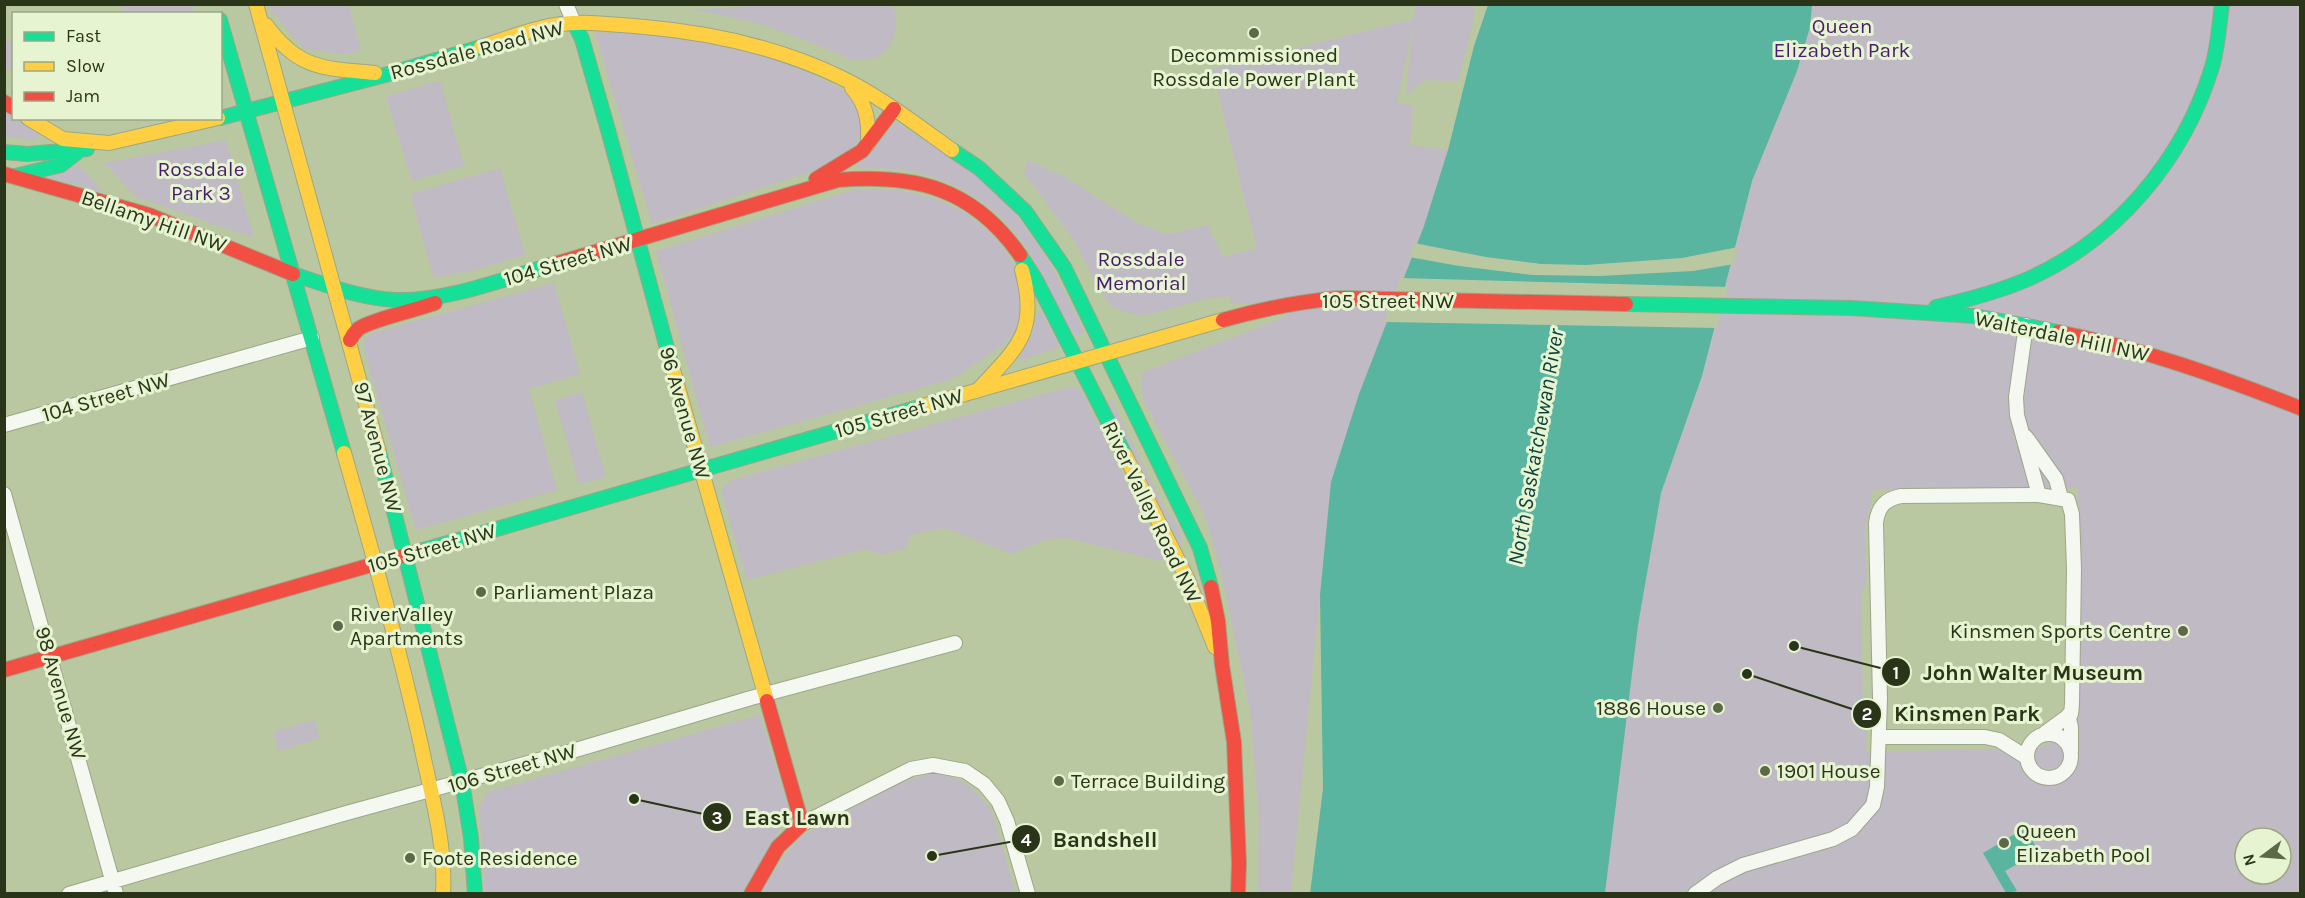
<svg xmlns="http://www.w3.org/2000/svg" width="2305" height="898" font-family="Karla,sans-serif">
<rect width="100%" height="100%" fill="#bac8a2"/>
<path fill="#c0bac4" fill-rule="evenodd" d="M 121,5 L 193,5 L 195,13 L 123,13 Z
M 266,5 L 349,5 L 361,51 L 344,54 L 304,49 Z
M 767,5 L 892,5 C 902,20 894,47 879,56 C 870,61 861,60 851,60 C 800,36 745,16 689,10 Z
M 1416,5 L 1474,5 L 1474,18 L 1458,81 L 1425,80 L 1406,95 L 1413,25 L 1397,103 L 1413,106 L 1410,145 L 1448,150 L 1424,226 L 1359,394 L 1330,490 L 1291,893 L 1258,893 L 1259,818 L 1250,709 L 1222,576 L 1205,516 L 1143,400 L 1141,373 L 1288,316 L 1260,305 L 1231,303 L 1230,296 L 1206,299 L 1143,316 L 1127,313 L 1112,306 L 1106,300 L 1071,236 L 1024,173 L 1027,160 L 1063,176 L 1134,221 L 1167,235 L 1208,225 L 1223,257 L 1257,248 L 1212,69 L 1414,19 Z
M 1812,5 L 2300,5 L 2300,893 L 1604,894 L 1638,625 L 1661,493 L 1702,376 L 1752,181 L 1770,138 L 1810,27 ZM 1991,488 L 2078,488 L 2080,705 L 2062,735 L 2049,744 L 2038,748 L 1866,752 L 1867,721 L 1863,703 L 1861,595 L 1867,579 L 1865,531 L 1873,490 ZM 2245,838 L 2281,838 L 2281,874 L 2245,874 Z
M 595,32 C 672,36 750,40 819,78 C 837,87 848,89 856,109 C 869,139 856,146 834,164 L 652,224 Z
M 13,40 L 14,40 L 13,72 L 4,67 L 5,43 Z
M 440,81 L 464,166 L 412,181 L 386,96 Z
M 4,108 L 13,113 L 14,118 L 24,119 L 40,132 L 37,140 L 5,137 Z
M 896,122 L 973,172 L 1014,211 L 1048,259 L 1085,332 L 1075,337 L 1026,247 C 996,205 954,178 904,170 C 889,168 873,169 858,168 L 857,166 Z
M 226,140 L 254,238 L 136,197 L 104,163 Z
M 79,165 L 104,193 L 46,176 Z
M 500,168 L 525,255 L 471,271 L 434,278 L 410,194 Z
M 857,189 L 896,189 L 939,200 L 964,212 L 989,231 L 1005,249 L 1017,272 L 1022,293 L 1019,329 L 998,349 L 953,379 L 710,447 L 656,251 Z
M 554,283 L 580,374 L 529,389 L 557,490 L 416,530 L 363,346 L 365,339 L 372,333 Z
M 1042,312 L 1060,347 L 1019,361 L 1018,359 L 1031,336 L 1038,313 Z
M 1069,387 L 1080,388 L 1164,558 L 1160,561 L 1067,538 L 1045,540 L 1012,554 L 944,528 L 911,535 L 906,548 L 883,555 L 866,549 L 747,580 L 722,495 L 723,487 L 733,480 Z
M 582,392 L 606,477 L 579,484 L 555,400 Z
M 1111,399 L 1164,507 L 1178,526 L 1181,534 L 1181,547 L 1110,409 L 1108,401 Z
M 760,715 L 788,806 L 787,818 L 741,894 L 485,893 L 479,807 L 488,792 Z
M 314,720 L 320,738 L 278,751 L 273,732 Z
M 934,773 C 960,777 978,789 992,812 L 1016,893 L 759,894 L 787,852 L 803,835 L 894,786 L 914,778 Z"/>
<path fill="#59b4a0" d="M 1488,5 L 1812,5 L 1810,27 L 1797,71 L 1752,181 L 1702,376 L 1661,493 L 1638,625 L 1605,893 L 1310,894 L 1323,789 L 1320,595 L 1331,482 L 1359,394 L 1424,226 L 1448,150 L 1474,46 Z
M 2025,828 L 2039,852 L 2005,871 L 2017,891 L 2006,893 L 1983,853 Z"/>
<path fill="#bac8a2" d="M 1414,243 L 1486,257 L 1541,264 L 1586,265 L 1682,258 L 1738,247 L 1734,264 L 1693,271 L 1600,276 L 1533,275 L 1459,266 L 1409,257 Z
M 1400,278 L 1728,287 L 1717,328 L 1384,322 Z"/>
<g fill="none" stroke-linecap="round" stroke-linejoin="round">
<g stroke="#9ba688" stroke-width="16">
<path id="street" d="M 566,4 L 574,23
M 2026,325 L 2016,397 L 2017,415 L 2039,495
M 4,425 L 312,338
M 2026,437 L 2056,479 L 2061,498
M 4,494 L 116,894
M 2068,715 L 2071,727 L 2071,751
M2027 756a22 22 0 1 1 44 0a22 22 0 1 1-44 0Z
M 1879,737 L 1985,737 L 1999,740 L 2026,757
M 802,824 L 911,769 L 933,765 L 965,771 L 984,784 L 998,801 L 1007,821 L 1028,894
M 69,894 L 343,814 L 579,749 L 751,698 L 955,643
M 1695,894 L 1717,878 L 1743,865 L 1833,839 L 1852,829 L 1873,805 L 1877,787 L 1880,698 L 1876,523 C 1878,507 1885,499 1901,496 L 2039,495 L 2068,500 L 2072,514 L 2074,569 L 2072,704 L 2071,714 L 2045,733"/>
</g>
<g stroke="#9ba688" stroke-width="16">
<path id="fast" d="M 220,20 L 344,453
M 574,23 L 582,39 L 608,130 L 671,363
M 220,118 L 385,75 L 481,47
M 952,150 L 979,168 L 1025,211 L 1064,267 L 1200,548 L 1211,587
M 4,152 L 27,154 L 87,149
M 15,176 L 61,165 L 79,151
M 1020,255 L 1036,280 L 1125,455
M 293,274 C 326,285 360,298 395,300 C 444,302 504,279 551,265
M 1626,304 L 1851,308 L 1975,316 L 2058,332
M 1936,307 C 1967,300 1998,292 2028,279 C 2116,240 2184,159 2212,67 C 2218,47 2219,25 2222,4
M 379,452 L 462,782 L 471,838 L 475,894
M 420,551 L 923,406"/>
</g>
<g stroke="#9ba688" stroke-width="16">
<path id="slow" d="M 256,4 L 379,452
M 266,25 C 299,70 323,68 375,73
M 481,47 C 505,39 530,29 555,25 C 585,20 615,25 645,27 C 714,33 780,48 842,78 C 881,97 917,125 952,150
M 852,88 C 867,105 869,122 868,144
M 28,118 L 63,139 L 109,143 L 218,118
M 671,363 L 767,701
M 977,391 C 1017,348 1039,332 1022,270
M 923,406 L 1223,320
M 344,453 C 372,550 399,647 421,745 C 431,794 446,843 443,894
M 1125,455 L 1187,578 L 1215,647"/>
</g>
<g stroke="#9ba688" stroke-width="16">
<path id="jam" d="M 4,102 L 14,108
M 4,174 L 149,215 L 293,274
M 816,179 L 862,151 L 894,109
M 551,265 L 838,180 C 916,174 973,188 1020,255
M 1223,320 C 1262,309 1301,301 1342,298 L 1626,304
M 2058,332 C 2141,348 2221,377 2300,408
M 350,340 C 352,336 355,332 358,329 C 370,320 417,310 435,303
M 1211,587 L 1218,621 L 1222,665 L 1234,742 L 1239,863 L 1238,894
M 4,670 L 420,551
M 751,894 L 778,847 L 802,824 L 767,701"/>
</g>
<use href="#street" stroke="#f5f7f1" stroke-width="14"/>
<use href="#fast" stroke="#16e098" stroke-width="14"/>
<use href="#slow" stroke="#ffcf43" stroke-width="14"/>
<use href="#jam" stroke="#f24e42" stroke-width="14"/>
</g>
<g fill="#5c6848" stroke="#e6f4d1" stroke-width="2">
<circle cx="1254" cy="33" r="6"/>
<circle cx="481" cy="592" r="6"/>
<circle cx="338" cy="626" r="6"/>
<circle cx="2183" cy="631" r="6"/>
<circle cx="1718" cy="708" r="6"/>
<circle cx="1765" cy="771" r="6"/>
<circle cx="1059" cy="781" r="6"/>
<circle cx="2004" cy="843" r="6"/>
<circle cx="410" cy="858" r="6"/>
</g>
<g text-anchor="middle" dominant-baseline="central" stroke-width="6" stroke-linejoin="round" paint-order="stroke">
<g font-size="21" fill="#491b6e" stroke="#e6f4d1">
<text x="1842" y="26">Queen<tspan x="1842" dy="24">Elizabeth Park</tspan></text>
<text x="201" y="169">Rossdale<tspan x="201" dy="24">Park 3</tspan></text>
<text x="1141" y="259">Rossdale<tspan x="1141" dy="24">Memorial</tspan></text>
</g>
<g font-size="21" fill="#2a3418" stroke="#e6f4d1">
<text transform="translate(477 50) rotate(-15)">Rossdale Road NW</text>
<text transform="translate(154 221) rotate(19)">Bellamy Hill NW</text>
<text transform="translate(568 261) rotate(-16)">104 Street NW</text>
<text x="1388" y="301">105 Street NW</text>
<text transform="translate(2062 336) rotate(12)">Walterdale Hill NW</text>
<text transform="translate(106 397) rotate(-16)">104 Street NW</text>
<text transform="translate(685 413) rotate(74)">96 Avenue NW</text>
<text transform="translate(899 413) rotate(-16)">105 Street NW</text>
<text transform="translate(378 447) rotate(75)">97 Avenue NW</text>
<text transform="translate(1152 512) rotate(64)">River Valley Road NW</text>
<text transform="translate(432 548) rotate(-16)">105 Street NW</text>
<text transform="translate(61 693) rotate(74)">98 Avenue NW</text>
<text transform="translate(512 768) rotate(-16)">106 Street NW</text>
</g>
<g font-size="21" fill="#2a3418" stroke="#e6f4d1" text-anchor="start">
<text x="1254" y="55" text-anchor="middle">Decommissioned<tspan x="1254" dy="24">Rossdale Power Plant</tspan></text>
<text x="493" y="592">Parliament Plaza</text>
<text x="350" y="614">RiverValley<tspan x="350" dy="24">Apartments</tspan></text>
<text x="2171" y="631" text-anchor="end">Kinsmen Sports Centre</text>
<text x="1706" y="708" text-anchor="end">1886 House</text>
<text x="1777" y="771">1901 House</text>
<text x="1071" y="781">Terrace Building</text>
<text x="2016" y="831">Queen<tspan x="2016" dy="24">Elizabeth Pool</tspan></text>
<text x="422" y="858">Foote Residence</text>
</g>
<g font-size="22" font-style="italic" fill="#073f3a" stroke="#e6f4d1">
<text transform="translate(1536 447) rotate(-80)">North Saskatchewan River</text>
</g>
</g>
<path fill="none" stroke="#2a3418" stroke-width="2" d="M1794 646L1896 672M1747 674L1867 714M634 799L717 817M932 856L1026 839"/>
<g fill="#2a3418" stroke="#e6f4d1" stroke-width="2">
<circle cx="1794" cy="646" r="6"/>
<circle cx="1747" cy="674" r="6"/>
<circle cx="634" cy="799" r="6"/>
<circle cx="932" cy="856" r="6"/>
<circle cx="1896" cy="672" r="15"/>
<circle cx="1867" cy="714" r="15"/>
<circle cx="717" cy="817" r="15"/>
<circle cx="1026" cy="839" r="15"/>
</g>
<g font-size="18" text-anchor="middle" font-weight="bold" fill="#fff">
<text x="1896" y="679">1</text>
<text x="1867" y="720">2</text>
<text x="717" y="824">3</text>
<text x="1026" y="846">4</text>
</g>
<g font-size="22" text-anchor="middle" font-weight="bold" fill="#2a3418" stroke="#e6f4d1" stroke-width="6" stroke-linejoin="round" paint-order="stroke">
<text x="2033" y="680">John Walter Museum</text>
<text x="1967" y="721">Kinsmen Park</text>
<text x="797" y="825">East Lawn</text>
<text x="1105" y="847">Bandshell</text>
</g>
<rect width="2305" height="898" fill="none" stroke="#2a3418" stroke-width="12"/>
<rect x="12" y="12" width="210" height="108" fill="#e6f4d1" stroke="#9ba787" stroke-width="1.5"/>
<rect x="24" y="32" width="30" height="9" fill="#16e098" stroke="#9ba787" stroke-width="1.5"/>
<text x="66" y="42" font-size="18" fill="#2a3418">Fast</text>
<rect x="24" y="62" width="30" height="9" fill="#ffcf43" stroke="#9ba787" stroke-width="1.5"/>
<text x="66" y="72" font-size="18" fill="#2a3418">Slow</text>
<rect x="24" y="92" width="30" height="9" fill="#f24e42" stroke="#9ba787" stroke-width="1.5"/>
<text x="66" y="102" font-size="18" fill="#2a3418">Jam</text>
<g transform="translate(2263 856) rotate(254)"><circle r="28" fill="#e6f4d1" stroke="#9ba787" stroke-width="1.5"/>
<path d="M0-4.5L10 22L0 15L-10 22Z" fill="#5c6848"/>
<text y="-9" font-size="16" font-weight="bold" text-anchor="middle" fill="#2a3418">N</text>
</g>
</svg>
